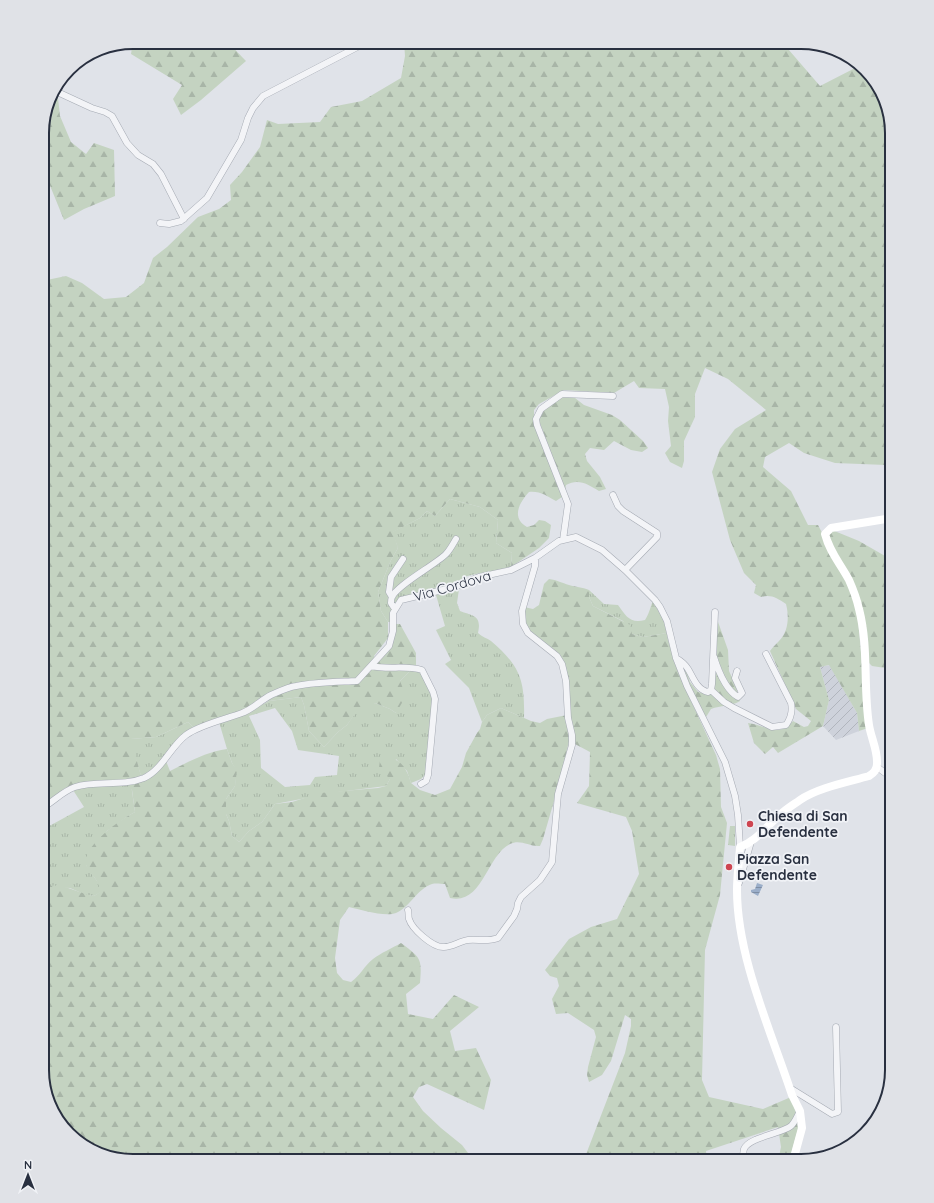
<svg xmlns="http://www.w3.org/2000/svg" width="934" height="1203" font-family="Quicksand,sans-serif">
<defs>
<pattern id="industrial-furrows" width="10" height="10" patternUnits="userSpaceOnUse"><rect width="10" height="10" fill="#ced2db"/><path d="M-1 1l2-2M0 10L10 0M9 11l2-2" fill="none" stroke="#b1b5bd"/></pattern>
<pattern id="grass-tufts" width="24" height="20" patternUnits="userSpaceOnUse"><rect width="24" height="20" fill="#c4d3c1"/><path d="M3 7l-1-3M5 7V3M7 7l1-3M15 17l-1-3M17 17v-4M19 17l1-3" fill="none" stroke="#a8b5a7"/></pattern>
<pattern id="forest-firs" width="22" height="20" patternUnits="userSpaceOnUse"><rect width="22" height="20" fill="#c4d3c1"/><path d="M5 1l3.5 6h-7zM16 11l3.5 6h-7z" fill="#a8b5a7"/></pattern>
<pattern id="water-rules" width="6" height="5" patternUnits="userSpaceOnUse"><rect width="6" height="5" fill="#9baec9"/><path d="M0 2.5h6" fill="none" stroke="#7e8ea5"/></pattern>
</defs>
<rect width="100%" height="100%" fill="#e0e3e9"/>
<path fill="url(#industrial-furrows)" d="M 830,665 L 857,713 L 859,731 L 836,740 L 823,726 L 829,700 L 820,667 Z"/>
<path fill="url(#grass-tufts)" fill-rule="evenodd" d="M 450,499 L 480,507 L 498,520 L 496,543 L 512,553 L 511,567 C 494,572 478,572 462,578 L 460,584 L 400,598 L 394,604 L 391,622 L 388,622 L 381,611 L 378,592 L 391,560 L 398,548 L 392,532 L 420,518 L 427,511 L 435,516 Z
M 459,589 L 457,603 L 460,611 C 473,616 482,615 478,633 C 482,637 487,638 491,641 C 520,666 525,680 524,718 L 501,708 L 487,715 L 482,722 L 469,688 L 445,664 L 451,660 L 436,630 L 445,626 L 436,595 Z
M 589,590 L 604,604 L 618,605 C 626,616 630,624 645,620 C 649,614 650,608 653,601 L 665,623 L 667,633 L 643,637 L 632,634 L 623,621 L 593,606 L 589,597 Z
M 412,669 L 421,671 L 432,692 L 433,700 L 426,774 L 421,779 L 411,783 L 407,771 L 396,759 L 390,779 L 386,786 L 338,792 L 275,804 L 262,822 L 249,831 L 239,842 L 232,836 L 229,821 L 226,814 L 225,806 L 226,799 L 235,786 L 236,770 L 232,763 L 227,749 L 219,722 L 244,714 L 269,701 L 301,697 L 304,705 L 309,731 L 324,747 L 338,732 L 347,725 L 357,710 L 375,703 L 390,709 L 396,713 L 400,681 ZM 275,708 L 292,731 L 298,750 L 339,756 L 337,775 L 315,777 L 310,785 L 285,787 L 261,768 L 260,740 L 249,716 Z
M 188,722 L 193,727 L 184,733 L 152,770 L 141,776 L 130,739 L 156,737 Z
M 131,784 L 135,812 L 128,816 L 107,831 L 86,865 L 99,884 L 101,892 L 94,896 L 86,895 L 70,888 L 45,887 L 42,888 L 42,830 L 84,807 L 73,790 L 89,786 Z
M 730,826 L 735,826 L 735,846 L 728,845 Z"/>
<path fill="url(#forest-firs)" d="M 133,42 L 187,42 L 189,47 C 200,43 219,38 230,45 C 235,49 241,56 246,61 L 201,100 L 181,115 L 173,99 L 182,85 L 131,54 Z
M 404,42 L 782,42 L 820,86 L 859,66 L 877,82 L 886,112 L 882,113 L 887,117 L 892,133 L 892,464 L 886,465 L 835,463 L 804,453 L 789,443 L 765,457 L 763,467 L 791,491 L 808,525 L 818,525 L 847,581 L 857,609 L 868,728 L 859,731 L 857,713 L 829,665 L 820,667 L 829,700 L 823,726 L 778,753 L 773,747 L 765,754 L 754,743 L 748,723 C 766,725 778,739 793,721 L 804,727 L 808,726 L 811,721 L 796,709 L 770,651 C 773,647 775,645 779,641 C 789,631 789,616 786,604 C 777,598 771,594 761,597 L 754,593 L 756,585 L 744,573 L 730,540 L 712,472 L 720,449 L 735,429 L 766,410 L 728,379 L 705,368 L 695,394 L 695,417 L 684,441 L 684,461 L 682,468 L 670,462 L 665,453 L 671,446 L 668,421 L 669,407 L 665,389 L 639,388 L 634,381 L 614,393 L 564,390 L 539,404 L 534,410 L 534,417 L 563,494 L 562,497 L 556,501 C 546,496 541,491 529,492 C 519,503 511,518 527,527 L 534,525 L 539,520 L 545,521 L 551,525 L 549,538 L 539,548 L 511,567 L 512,553 L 496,543 L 498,520 L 480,507 L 450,499 L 435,516 L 427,511 L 420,518 L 393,532 L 398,548 L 391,560 L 378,592 L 381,611 L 388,622 L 388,638 L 374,656 L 378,662 L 392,645 L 396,624 L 400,624 L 416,653 L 416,665 L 400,681 L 406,696 L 396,713 L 390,709 L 375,703 L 366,710 L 357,711 L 347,725 L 338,732 L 324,747 L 309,731 L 304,705 L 301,697 L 269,701 L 193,727 L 188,722 L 156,737 L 131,739 L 141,776 L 129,780 L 90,781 L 65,788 L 47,803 L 42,802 L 42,281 L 66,276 L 82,283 L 104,299 L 126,297 L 144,283 L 153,258 L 167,247 L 198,217 L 219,209 L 231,200 L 230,185 L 242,172 L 260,147 L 267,120 L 278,124 L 320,122 L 331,107 L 362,101 L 401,78 L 405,56 Z
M 51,95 L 58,98 L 60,116 L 71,142 L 86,154 L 94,143 L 114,150 L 115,196 L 84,209 L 64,220 L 42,166 L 42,126 Z
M 563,395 L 575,398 L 584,405 L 612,415 L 620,420 L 643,441 L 648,448 L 642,452 L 631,450 L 614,441 L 604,450 L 590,448 L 585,454 L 587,461 L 600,477 L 606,489 L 599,491 C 588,484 578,478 566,485 L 565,490 L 538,418 L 539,413 Z
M 832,530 L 859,541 L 892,560 L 892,669 L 872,666 L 868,662 L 861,608 L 827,534 Z
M 549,579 C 557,580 562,583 569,585 C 576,587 582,587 589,590 L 589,597 L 593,606 L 630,625 L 632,634 L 643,637 L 667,633 L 668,640 L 685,688 L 716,755 L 720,769 L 721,807 L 727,823 L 720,895 L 705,950 L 702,1080 L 709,1097 L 763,1109 L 791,1097 L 796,1113 L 798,1129 L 789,1161 L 778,1161 L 781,1147 L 778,1127 L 706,1151 L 707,1161 L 585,1161 L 585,1157 L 625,1053 L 631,1026 L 631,1019 L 625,1015 L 611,1061 L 602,1075 L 589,1082 L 587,1075 L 588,1067 L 596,1037 L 594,1030 L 568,1013 L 556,1014 L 552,999 L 559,986 L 557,978 L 550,976 L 545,970 L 569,939 L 591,927 L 617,919 L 639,874 L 632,831 L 626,817 L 577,803 L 589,786 L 590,752 L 573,743 L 563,664 L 529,632 L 524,624 L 524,607 L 533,609 L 539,605 L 544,584 Z
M 717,619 L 728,650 L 729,671 L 735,684 L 740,701 C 730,707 721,705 711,709 L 706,717 L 688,686 L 681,665 L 685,667 L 690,682 L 698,692 L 708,694 Z
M 501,708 L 531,721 L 540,723 L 547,719 L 567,715 L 569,741 L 561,777 L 543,839 L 540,846 C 529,847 521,839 510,844 C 486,856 483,905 450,898 L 445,884 C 441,884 436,883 432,884 C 418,888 410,907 396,913 C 385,917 361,910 349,907 L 340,920 L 335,958 L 337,973 L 343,980 L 351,982 C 360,976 364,966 373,959 C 381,953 392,948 401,943 C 421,958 422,958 420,983 L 406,994 L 408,1014 L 433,1019 L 454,995 L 479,1007 L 450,1031 L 455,1051 L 476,1048 L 491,1080 L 484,1110 L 427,1084 L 419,1087 L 413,1097 L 423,1111 L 441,1128 L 462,1145 L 474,1161 L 132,1161 L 88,1149 L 57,1121 L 42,1070 L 42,888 C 59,880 77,893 94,896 L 100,892 C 99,878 89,874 86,865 C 82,846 121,819 135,812 L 132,790 L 129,786 L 131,784 L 166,761 L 170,771 C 188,762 206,752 227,749 L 232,763 L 237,770 L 235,786 L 226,799 L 226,814 L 229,821 L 232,836 L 239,842 L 249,831 L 262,822 L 275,804 L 292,802 L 320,793 L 378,788 L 386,786 L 390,779 L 379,768 L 380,760 C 398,753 407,768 411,783 L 420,790 L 435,795 L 450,789 L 462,767 L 466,753 L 477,733 L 480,729 L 482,722 L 487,715 Z"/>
<path fill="url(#water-rules)" d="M 757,883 L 763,885 L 758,896 L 751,892 L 751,890 L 755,889 Z"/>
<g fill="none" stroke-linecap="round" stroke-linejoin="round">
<g stroke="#a5aab3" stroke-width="7">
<path id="street" d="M 53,90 L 92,108 L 105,112 L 112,116 L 127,143 L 138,155 L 153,164 L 161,174 L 184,219
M 160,223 L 169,224 L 181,221 L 207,198 L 241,140 L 248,118 L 253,108 L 263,96 L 367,42
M 613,495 L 618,506 L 623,511 L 657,533 L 657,537 L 625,570
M 563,540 L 568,504 L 537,425 L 536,419 L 541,409 L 562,394 L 613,396
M 392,597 L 389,592 L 391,577 L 403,559
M 395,609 L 391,603 C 391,601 391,599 392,597 C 397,585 435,565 446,554 C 450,550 453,544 456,539
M 714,657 C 718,670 726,690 738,697 L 742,693 L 735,678 L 737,671
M 676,658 C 681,661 685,664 688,669 C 693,677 697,690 708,692 L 711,690 L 712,684 L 715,612
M 371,666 C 388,670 406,665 422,670 L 433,692 L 435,699 L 428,775 L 426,781 L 421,784
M 711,690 L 724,702 L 734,708 L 772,727 L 786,725 C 791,718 793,712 791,703 L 766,654
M 877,767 L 892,778
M 42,808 C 53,802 63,791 75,787 C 97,780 122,787 144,778 C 162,770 171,746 186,735 C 199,725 226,719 242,713 C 253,709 261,700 271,695 C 278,692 288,687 296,686 C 316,682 337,682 357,681 L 389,646 L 393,631 L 393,613 L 401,600 L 455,587 L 479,577 L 511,570 L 535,558 L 559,541 L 576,537 L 602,550 L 625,570 L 655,600 L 660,607 L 667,621 L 676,658 L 687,686 L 725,762 L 735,796 L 738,815 L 740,847
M 739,883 L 751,842
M 408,910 C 409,913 408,916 409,919 C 412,929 433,948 444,947 C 452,947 460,941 468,940 C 478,939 488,942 498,938 L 514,916 L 517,909 L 518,903 L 521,897 L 540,880 L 552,862 L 558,794 L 572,745 L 572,735 L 568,718 L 566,681 L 562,664 L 557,656 L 528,633 L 523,624 L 522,611 L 535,566 L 535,558
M 790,1088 L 832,1114 L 838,1112 L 836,1027
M 743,1161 C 743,1157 743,1152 744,1149 C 749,1137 781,1134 791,1126 C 795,1122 797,1117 799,1113"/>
</g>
<use href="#street" stroke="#f3f4f7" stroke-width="6"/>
<path stroke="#fff" stroke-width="8" d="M 793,1161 L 802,1128 L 800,1111 L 792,1095 C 771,1031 737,957 737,890 C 737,876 739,862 740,847 C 757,841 766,826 780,815 C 786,809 793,805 800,800 C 817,788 848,782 869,776 C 874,773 877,770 877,764 C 878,751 871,738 869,725 C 863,686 869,648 859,609 C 857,600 853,589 849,580 C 840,563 830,553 825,534 L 831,528 L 892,518"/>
</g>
<g fill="#ce4550" stroke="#f0f2f6" stroke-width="1.5">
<circle cx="750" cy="824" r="4"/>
<circle cx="729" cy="867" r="4"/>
</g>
<g text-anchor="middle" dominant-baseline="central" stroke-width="3.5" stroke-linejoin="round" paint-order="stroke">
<g font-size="14" fill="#293040" stroke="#f0f2f6">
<text transform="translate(452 586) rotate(-16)">Via Cordova</text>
</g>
<g font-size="14" font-weight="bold" fill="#293040" stroke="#f0f2f6" text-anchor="start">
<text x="758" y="816">Chiesa di San<tspan x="758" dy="16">Defendente</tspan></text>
<text x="737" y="859">Piazza San<tspan x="737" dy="16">Defendente</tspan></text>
</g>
</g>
<path d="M0 0H934V1203H0ZM133 49H801A84 84 0 0 1 885 133V1070A84 84 0 0 1 801 1154H133A84 84 0 0 1 49 1070V133A84 84 0 0 1 133 49Z" fill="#e0e2e7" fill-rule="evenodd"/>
<path fill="none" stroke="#293040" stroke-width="2" d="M133 49H801A84 84 0 0 1 885 133V1070A84 84 0 0 1 801 1154H133A84 84 0 0 1 49 1070V133A84 84 0 0 1 133 49Z"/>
<g transform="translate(28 1175)" stroke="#f0f2f6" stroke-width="3" paint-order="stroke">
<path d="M0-3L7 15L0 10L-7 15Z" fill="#293040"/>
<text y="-6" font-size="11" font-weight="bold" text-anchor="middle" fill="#293040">N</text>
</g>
</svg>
